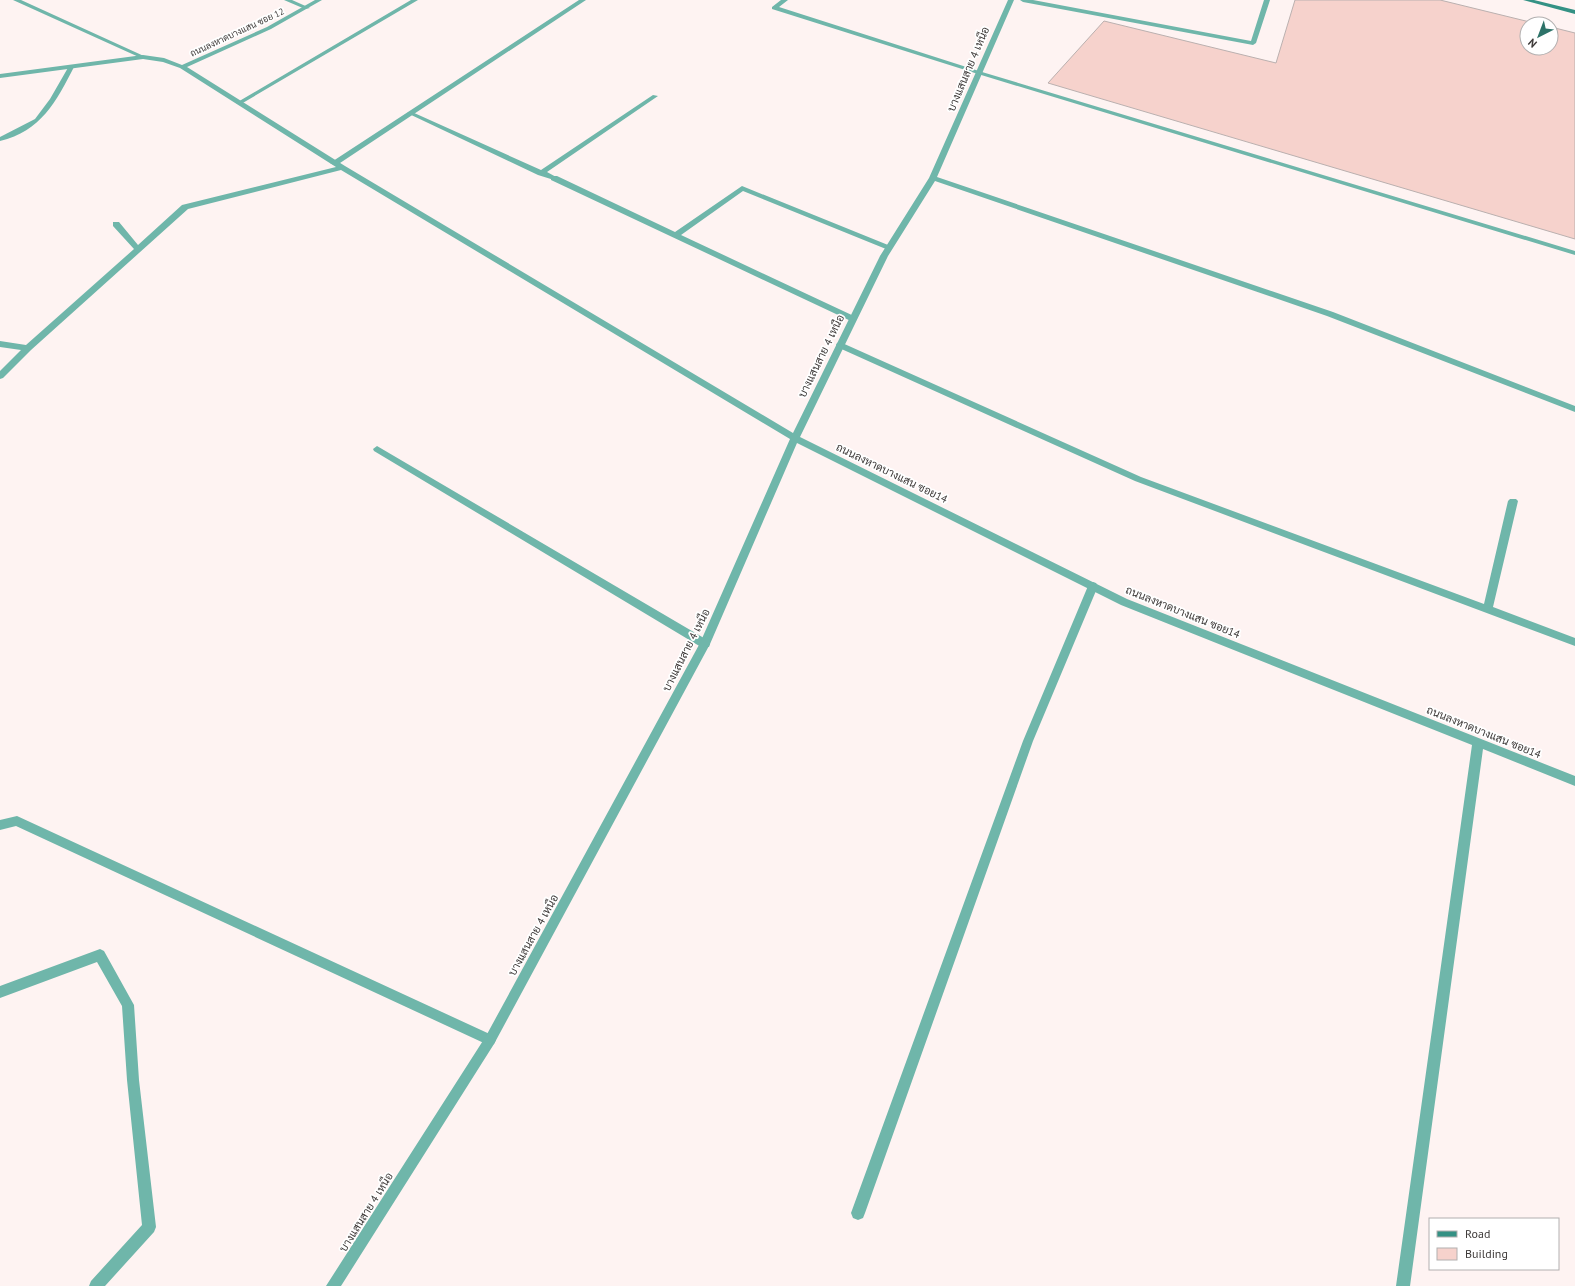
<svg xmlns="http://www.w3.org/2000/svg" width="1575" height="1286" font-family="'PT Sans',Sarabun,sans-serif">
<rect width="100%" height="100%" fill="#fef3f2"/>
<path fill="#f6d2cc" stroke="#bab0af" d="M 1295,0 L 1440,0 L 1538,24 L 1527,24 L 1527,48 L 1551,48 L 1551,27 L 1575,33 L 1575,239 L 1048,83 L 1104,21 L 1276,63 Z"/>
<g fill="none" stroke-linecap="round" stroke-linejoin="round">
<path fill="#6fb6aa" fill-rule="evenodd" d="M 13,0 L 21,0 L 146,57 L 141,58 Z
M 284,0 L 292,0 L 310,8 L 305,9 Z
M 411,0 L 418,0 L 241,104 L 236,103 Z
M 579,0 L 586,0 L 337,165 L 334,165 L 330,163 Z
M 781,0 L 788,0 L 779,7 L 982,72 L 1575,251 L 1575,255 L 978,74 L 772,9 L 772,7 Z
M 1020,0 L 1033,0 L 1251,41 L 1264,0 L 1270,0 L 1256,43 L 1253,45 L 1023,2 Z
M 69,66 L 74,67 C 56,102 41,131 0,141 L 0,137 L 35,119 L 50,99 Z
M 551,176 L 557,176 L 675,232 L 742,186 L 893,247 L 889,249 L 886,249 L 743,191 L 681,235 L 856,317 L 856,321 L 853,322 L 551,180 Z
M 840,342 L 1141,477 L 1484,604 L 1508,501 L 1510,499 L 1516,499 L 1518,501 L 1493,607 L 1575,638 L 1575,646 L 1135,481 L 837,347 L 836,345 L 837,343 Z
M 377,446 L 709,641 L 710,644 L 709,647 L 701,647 L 374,451 L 373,449 Z
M 1093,582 L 1096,583 L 1098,586 L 1033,741 L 865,1213 L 863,1218 L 858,1220 L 853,1218 L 851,1213 L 1023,741 L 1088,586 L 1090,583 Z
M 17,816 L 494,1036 L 496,1040 L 494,1044 L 490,1046 L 486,1044 L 16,826 L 0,830 L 0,820 Z
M 100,949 L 104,951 L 134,1005 L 139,1080 L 156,1227 L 154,1232 L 105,1286 L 89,1286 L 91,1281 L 142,1225 L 127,1080 L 122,1006 L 97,962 L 0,998 L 0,986 Z"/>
<path fill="#6fb6aa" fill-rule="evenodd" d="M 315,0 L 322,0 L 271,29 L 187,67 L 345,166 L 793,433 L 880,256 L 929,178 L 1008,0 L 1014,0 L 937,177 L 1333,312 L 1575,406 L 1575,412 L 1327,316 L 935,181 L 888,256 L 800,437 L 1127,599 L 1575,776 L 1575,786 L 1483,749 L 1410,1286 L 1396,1286 L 1472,745 L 1121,605 L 797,443 L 710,644 L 494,1044 L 341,1286 L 326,1286 L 486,1036 L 700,643 L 790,439 L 341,170 L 188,209 L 31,350 L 3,378 L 0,379 L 0,371 L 21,350 L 0,347 L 0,341 L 26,345 L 134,249 L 113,226 L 113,222 L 119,222 L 138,245 L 182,205 L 336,167 L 180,68 L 163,62 L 143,59 L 0,78 L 0,74 L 143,55 L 164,58 L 182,65 L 267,27 Z
M 653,95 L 658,96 L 547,172 L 558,178 L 554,180 L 538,175 L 407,113 L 412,112 L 541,170 Z"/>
<path fill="#349184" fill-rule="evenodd" d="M 1523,0 L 1534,0 L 1575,10 L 1575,14 Z"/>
</g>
<g text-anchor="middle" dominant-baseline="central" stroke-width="3.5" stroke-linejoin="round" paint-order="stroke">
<g font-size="9" fill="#3e3a39" stroke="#fff">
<text transform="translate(237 32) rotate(-25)">ถนนลงหาดบางแสน ซอย 12</text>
</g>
<g font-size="11" fill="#3e3a39" stroke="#fff">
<text transform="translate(968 69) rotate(-67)">บางแสนสาย 4 เหนือ</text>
<text transform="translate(821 356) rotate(-64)">บางแสนสาย 4 เหนือ</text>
<text transform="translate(892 473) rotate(26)">ถนนลงหาดบางแสน ซอย14</text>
<text transform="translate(1183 612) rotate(22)">ถนนลงหาดบางแสน ซอย14</text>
<text transform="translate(686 650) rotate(-63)">บางแสนสาย 4 เหนือ</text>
<text transform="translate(1484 732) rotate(22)">ถนนลงหาดบางแสน ซอย14</text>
<text transform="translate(533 935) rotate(-61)">บางแสนสาย 4 เหนือ</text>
<text transform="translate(366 1212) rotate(-58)">บางแสนสาย 4 เหนือ</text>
</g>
</g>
<rect x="1429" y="1218" width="130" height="52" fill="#ffffff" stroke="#b2b0b0"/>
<rect x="1437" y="1231" width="20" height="6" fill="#349184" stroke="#b2b0b0"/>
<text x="1465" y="1238" font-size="12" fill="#3e3a39">Road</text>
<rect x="1437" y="1248" width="20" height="12" fill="#f6d2cc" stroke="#b2b0b0"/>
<text x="1465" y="1258" font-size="12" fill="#3e3a39">Building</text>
<g transform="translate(1539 36) rotate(222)"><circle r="19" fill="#ffffff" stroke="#b2b0b0"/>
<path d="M0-3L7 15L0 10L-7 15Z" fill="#2d7369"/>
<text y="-6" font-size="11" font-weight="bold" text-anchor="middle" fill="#3e3a39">N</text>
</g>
</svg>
